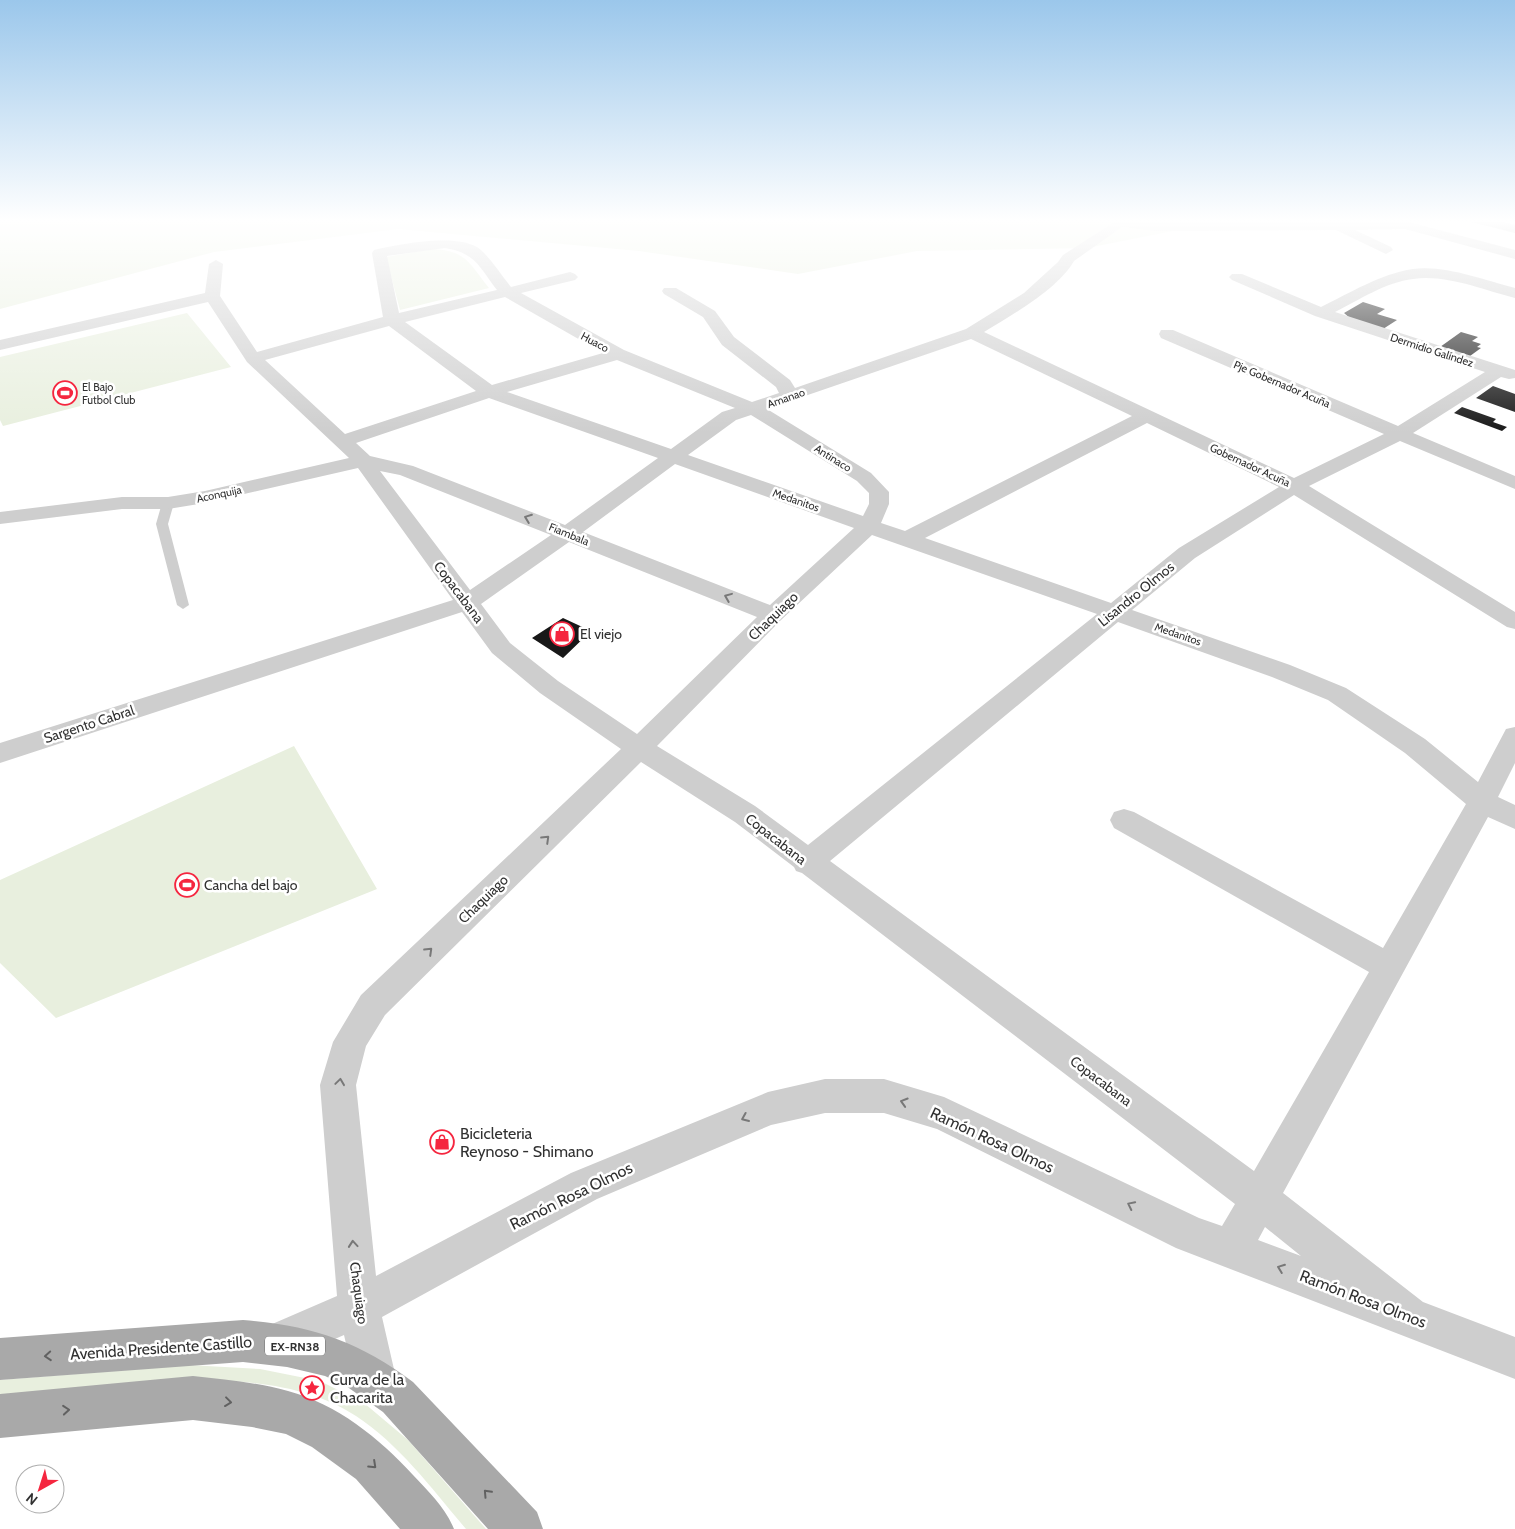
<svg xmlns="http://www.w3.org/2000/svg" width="1515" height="1529" font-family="Cabin,sans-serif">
<rect width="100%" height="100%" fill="#fff"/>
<path fill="#e8efde" d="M 41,219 L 1233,219 L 1087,248 L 917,251 L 798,274 L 639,251 L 398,229 L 214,252 L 0,309 L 0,222 Z
M 432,249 C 467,251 468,262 489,288 L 400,310 L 386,257 Z
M 187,313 L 231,367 L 3,426 L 0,420 L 0,357 Z
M 294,746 L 377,889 L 56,1018 L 0,963 L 0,880 Z
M 189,1365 L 260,1369 L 320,1381 L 364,1403 L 408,1440 L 486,1529 L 466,1529 C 432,1489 400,1445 356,1416 C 267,1356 102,1387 0,1396 L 0,1380 Z"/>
<path fill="#181818" d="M 1363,302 L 1385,309 L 1377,314 L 1397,320 L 1383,329 L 1351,319 L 1344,313 Z
M 1461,332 L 1478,337 L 1472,341 L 1481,344 L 1477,347 L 1481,348 L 1470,356 L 1440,347 Z
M 1493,386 L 1515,394 L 1515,412 L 1476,398 Z
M 1462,407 L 1496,419 L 1493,422 L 1507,427 L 1502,431 L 1454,413 Z
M 563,618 L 591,631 L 563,658 L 532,638 Z"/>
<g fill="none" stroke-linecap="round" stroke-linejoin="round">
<path fill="#cecece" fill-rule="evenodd" d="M 168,500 L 174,503 L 168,524 L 189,605 L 183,609 L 177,605 L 156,524 L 162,503 Z"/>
<path fill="#cecece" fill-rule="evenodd" d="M 1119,219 L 1155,223 L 1405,221 L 1515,250 L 1515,259 L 1405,229 L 1355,230 L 1391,247 L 1393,250 L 1386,254 L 1336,230 L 1155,231 L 1122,227 L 1074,261 C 1058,289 1012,315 984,332 L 1294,478 L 1384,434 L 1161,338 L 1159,334 L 1161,330 L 1173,330 L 1398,426 L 1485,372 L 1315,316 L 1232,280 L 1229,277 L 1232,274 L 1242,274 L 1321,307 C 1350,293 1380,274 1413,269 C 1446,265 1483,280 1515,288 L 1515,298 C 1483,290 1446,274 1413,279 C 1386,282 1359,300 1335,312 L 1515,370 L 1515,378 L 1509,379 L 1501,377 L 1413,433 L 1515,476 L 1515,489 L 1400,441 L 1309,486 L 1515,612 L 1515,629 L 1507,627 L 1294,495 L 1195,558 L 1132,610 L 1290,665 L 1346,688 L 1425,739 L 1478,782 L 1506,729 L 1515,727 L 1515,763 L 1498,797 L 1515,805 L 1515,829 L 1488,817 L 1283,1193 L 1423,1302 L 1515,1337 L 1515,1379 L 1176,1248 L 937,1129 L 884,1113 L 825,1113 L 771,1125 L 597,1199 L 382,1317 L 396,1378 L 390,1393 L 375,1399 L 360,1393 L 354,1378 L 344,1335 L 278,1364 L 263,1358 L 257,1343 L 263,1328 L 337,1296 L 320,1085 L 333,1042 L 361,995 L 621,749 L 540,693 L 492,653 L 462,612 L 0,763 L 0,743 L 453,600 L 358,468 L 205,503 L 168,509 L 122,509 L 0,524 L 0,512 L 122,497 L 168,497 L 205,491 L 349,458 L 247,362 L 208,302 L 0,350 L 0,340 L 205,293 L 209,264 L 216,260 L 223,264 L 220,296 L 257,352 L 383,317 L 372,253 L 374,250 C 399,244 461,232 481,250 C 492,260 501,275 511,287 L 570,272 L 575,274 L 578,277 L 575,280 L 521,293 L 624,350 L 752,402 L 779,393 L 776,387 L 722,345 L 703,317 L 664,294 L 662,291 L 664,288 L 676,288 L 715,311 L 734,337 L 790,380 L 795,388 L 966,329 L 1024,293 L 1058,262 L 1063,255 ZM 445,248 C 476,253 479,267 497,290 L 399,313 L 387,256 ZM 505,297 L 603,353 L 492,385 L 405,322 ZM 389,326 L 476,391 L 345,434 L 265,360 ZM 971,339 L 1132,416 L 905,531 L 881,523 L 889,504 L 889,492 L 871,473 L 767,409 ZM 617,360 L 735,408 L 722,412 L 671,449 L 507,392 ZM 489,398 L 658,458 L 565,525 L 413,466 L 370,456 L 356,443 ZM 751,415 L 857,481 L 869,493 L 869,504 L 863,516 L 688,455 L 736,420 ZM 1147,423 L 1279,487 L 1179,548 L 1111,603 L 925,538 ZM 675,464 L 854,528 L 770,605 L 583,532 ZM 380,471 L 400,475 L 551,535 L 470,590 ZM 872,535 L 1097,614 L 808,845 L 755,806 L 657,746 L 781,620 ZM 569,542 L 757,617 L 637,734 L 558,681 L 510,643 L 481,604 ZM 1118,622 L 1272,677 L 1328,700 L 1405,753 L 1466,804 L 1383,948 L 1134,812 L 1124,809 L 1114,812 L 1110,820 L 1114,828 L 1369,972 L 1254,1171 L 830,861 ZM 641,762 L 735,822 L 794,867 L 796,871 L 802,873 L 1235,1204 L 1222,1226 L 1199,1218 L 944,1097 L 884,1079 L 825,1079 L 768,1092 L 571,1173 L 376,1276 L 356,1085 L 366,1046 L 385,1015 ZM 1265,1227 L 1301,1256 L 1258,1240 Z"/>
<path fill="#a9a9a9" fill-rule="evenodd" d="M 1469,219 L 1491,219 L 1515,225 L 1515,233 L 1471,222 Z
M 243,1320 C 310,1325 359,1341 413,1382 L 537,1512 L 543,1529 L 488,1529 L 383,1412 L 346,1386 L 325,1376 L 287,1367 L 243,1362 L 0,1380 L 0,1338 Z
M 193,1376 C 225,1380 257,1382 288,1391 C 337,1404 379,1438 413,1475 C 429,1492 445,1507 454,1529 L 400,1529 L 356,1479 L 312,1447 L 286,1434 L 252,1427 L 193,1420 L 0,1438 L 0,1394 Z"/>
</g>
<defs><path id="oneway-chevron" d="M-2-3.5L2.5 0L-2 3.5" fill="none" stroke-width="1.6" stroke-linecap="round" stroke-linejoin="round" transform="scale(1.25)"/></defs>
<g stroke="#787878">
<use href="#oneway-chevron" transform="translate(528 518) rotate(-159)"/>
<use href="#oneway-chevron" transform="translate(728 597) rotate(-158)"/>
<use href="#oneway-chevron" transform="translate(546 839) rotate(-44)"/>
<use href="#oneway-chevron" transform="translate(429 951) rotate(-44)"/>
<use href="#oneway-chevron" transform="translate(340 1082) rotate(-82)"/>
<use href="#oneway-chevron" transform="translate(904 1102) rotate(-163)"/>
<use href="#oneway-chevron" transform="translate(745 1118) rotate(157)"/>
<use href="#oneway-chevron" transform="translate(1131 1205) rotate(-154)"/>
<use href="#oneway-chevron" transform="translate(353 1244) rotate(-95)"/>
<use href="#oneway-chevron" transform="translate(1281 1268) rotate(-159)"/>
</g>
<g stroke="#616161">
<use href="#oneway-chevron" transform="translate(48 1356) rotate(176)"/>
<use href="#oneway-chevron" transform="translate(228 1402) rotate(7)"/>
<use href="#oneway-chevron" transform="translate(66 1410) rotate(-5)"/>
<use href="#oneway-chevron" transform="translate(373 1465) rotate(43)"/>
<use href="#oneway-chevron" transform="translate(487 1493) rotate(-133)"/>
</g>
<linearGradient id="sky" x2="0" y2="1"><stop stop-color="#9bc7eb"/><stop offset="0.51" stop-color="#fff"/><stop offset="1" stop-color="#fff" stop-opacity="0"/></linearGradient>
<rect width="1515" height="433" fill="url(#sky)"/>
<defs>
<g id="stadium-ring" transform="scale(1.25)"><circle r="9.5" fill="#fff" stroke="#f5263f" stroke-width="1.5"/><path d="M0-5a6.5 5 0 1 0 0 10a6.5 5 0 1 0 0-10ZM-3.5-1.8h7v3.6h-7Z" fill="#f5263f"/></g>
<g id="shop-ring" transform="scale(1.25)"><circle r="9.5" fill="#fff" stroke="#f5263f" stroke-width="1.5"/><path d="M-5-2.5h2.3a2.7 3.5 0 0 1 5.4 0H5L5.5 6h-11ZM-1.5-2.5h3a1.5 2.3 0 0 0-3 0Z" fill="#f5263f"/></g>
<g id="sight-ring" transform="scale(1.25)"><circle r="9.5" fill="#fff" stroke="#f5263f" stroke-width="1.5"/><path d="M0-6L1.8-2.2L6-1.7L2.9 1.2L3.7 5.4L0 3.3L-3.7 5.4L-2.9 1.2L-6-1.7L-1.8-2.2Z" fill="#f5263f"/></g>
</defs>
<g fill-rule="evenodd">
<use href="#stadium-ring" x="65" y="393"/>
<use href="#shop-ring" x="562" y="634"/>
<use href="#stadium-ring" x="187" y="885"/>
<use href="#shop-ring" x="442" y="1142"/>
<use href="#sight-ring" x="312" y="1388"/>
</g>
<g text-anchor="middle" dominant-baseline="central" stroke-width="5" stroke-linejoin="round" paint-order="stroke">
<g font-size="11" fill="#313131" stroke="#fff">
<text transform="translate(595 342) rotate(28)">Huaco</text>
<text transform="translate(1432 350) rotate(18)">Dermidio Galíndez</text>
<text transform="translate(1282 384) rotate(23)">Pje Gobernador Acuña</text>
<text transform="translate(786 398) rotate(-19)">Amanao</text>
<text transform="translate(833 458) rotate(32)">Antinaco</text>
<text transform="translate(1250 465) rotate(25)">Gobernador Acuña</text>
<text transform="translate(219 494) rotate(-12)">Aconquija</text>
<text transform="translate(796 500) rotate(19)">Medanitos</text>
<text transform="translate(569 534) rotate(22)">Fiambala</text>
<text transform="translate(1178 634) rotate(19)">Medanitos</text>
</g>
<g font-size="11" fill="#313131" stroke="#fff" text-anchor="start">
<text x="82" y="387">El Bajo<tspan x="82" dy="13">Futbol Club</tspan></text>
</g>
<rect fill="#fff" stroke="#6f6f6f" stroke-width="1" x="265" y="1336.5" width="60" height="19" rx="4"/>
<g font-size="12" font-weight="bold" fill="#313131">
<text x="295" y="1346">EX-RN38</text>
</g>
<g font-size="14" fill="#313131" stroke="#fff">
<text transform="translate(459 592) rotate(53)">Copacabana</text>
<text transform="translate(1136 594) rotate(-39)">Lisandro Olmos</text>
<text transform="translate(773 616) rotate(-44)">Chaquiago</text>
<text transform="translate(89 724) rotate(-18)">Sargento Cabral</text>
<text transform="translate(776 839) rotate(38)">Copacabana</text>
<text transform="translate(483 899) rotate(-44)">Chaquiago</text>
<text transform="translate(1101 1081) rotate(37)">Copacabana</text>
<text transform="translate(359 1293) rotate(82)">Chaquiago</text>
</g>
<g font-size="14" fill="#313131" stroke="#fff" text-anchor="start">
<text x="580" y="634">El viejo</text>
<text x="204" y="885">Cancha del bajo</text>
</g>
<g font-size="16" fill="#313131" stroke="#fff" text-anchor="start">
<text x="460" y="1133">Bicicleteria<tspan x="460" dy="18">Reynoso - Shimano</tspan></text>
<text x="330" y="1379">Curva de la<tspan x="330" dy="18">Chacarita</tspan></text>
</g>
<g font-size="16" fill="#313131" stroke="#fff">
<text transform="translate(992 1140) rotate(25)">Ramón Rosa Olmos</text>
<text transform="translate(571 1196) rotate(-26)">Ramón Rosa Olmos</text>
<text transform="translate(1363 1299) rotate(21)">Ramón Rosa Olmos</text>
<text transform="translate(161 1348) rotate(-4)">Avenida Presidente Castillo</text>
</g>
</g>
<g transform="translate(40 1489) rotate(219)"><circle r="24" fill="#ffffff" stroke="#adadad"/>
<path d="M0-4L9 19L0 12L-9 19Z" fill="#f5263f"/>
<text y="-8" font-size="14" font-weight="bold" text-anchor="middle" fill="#313131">N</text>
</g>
</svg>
